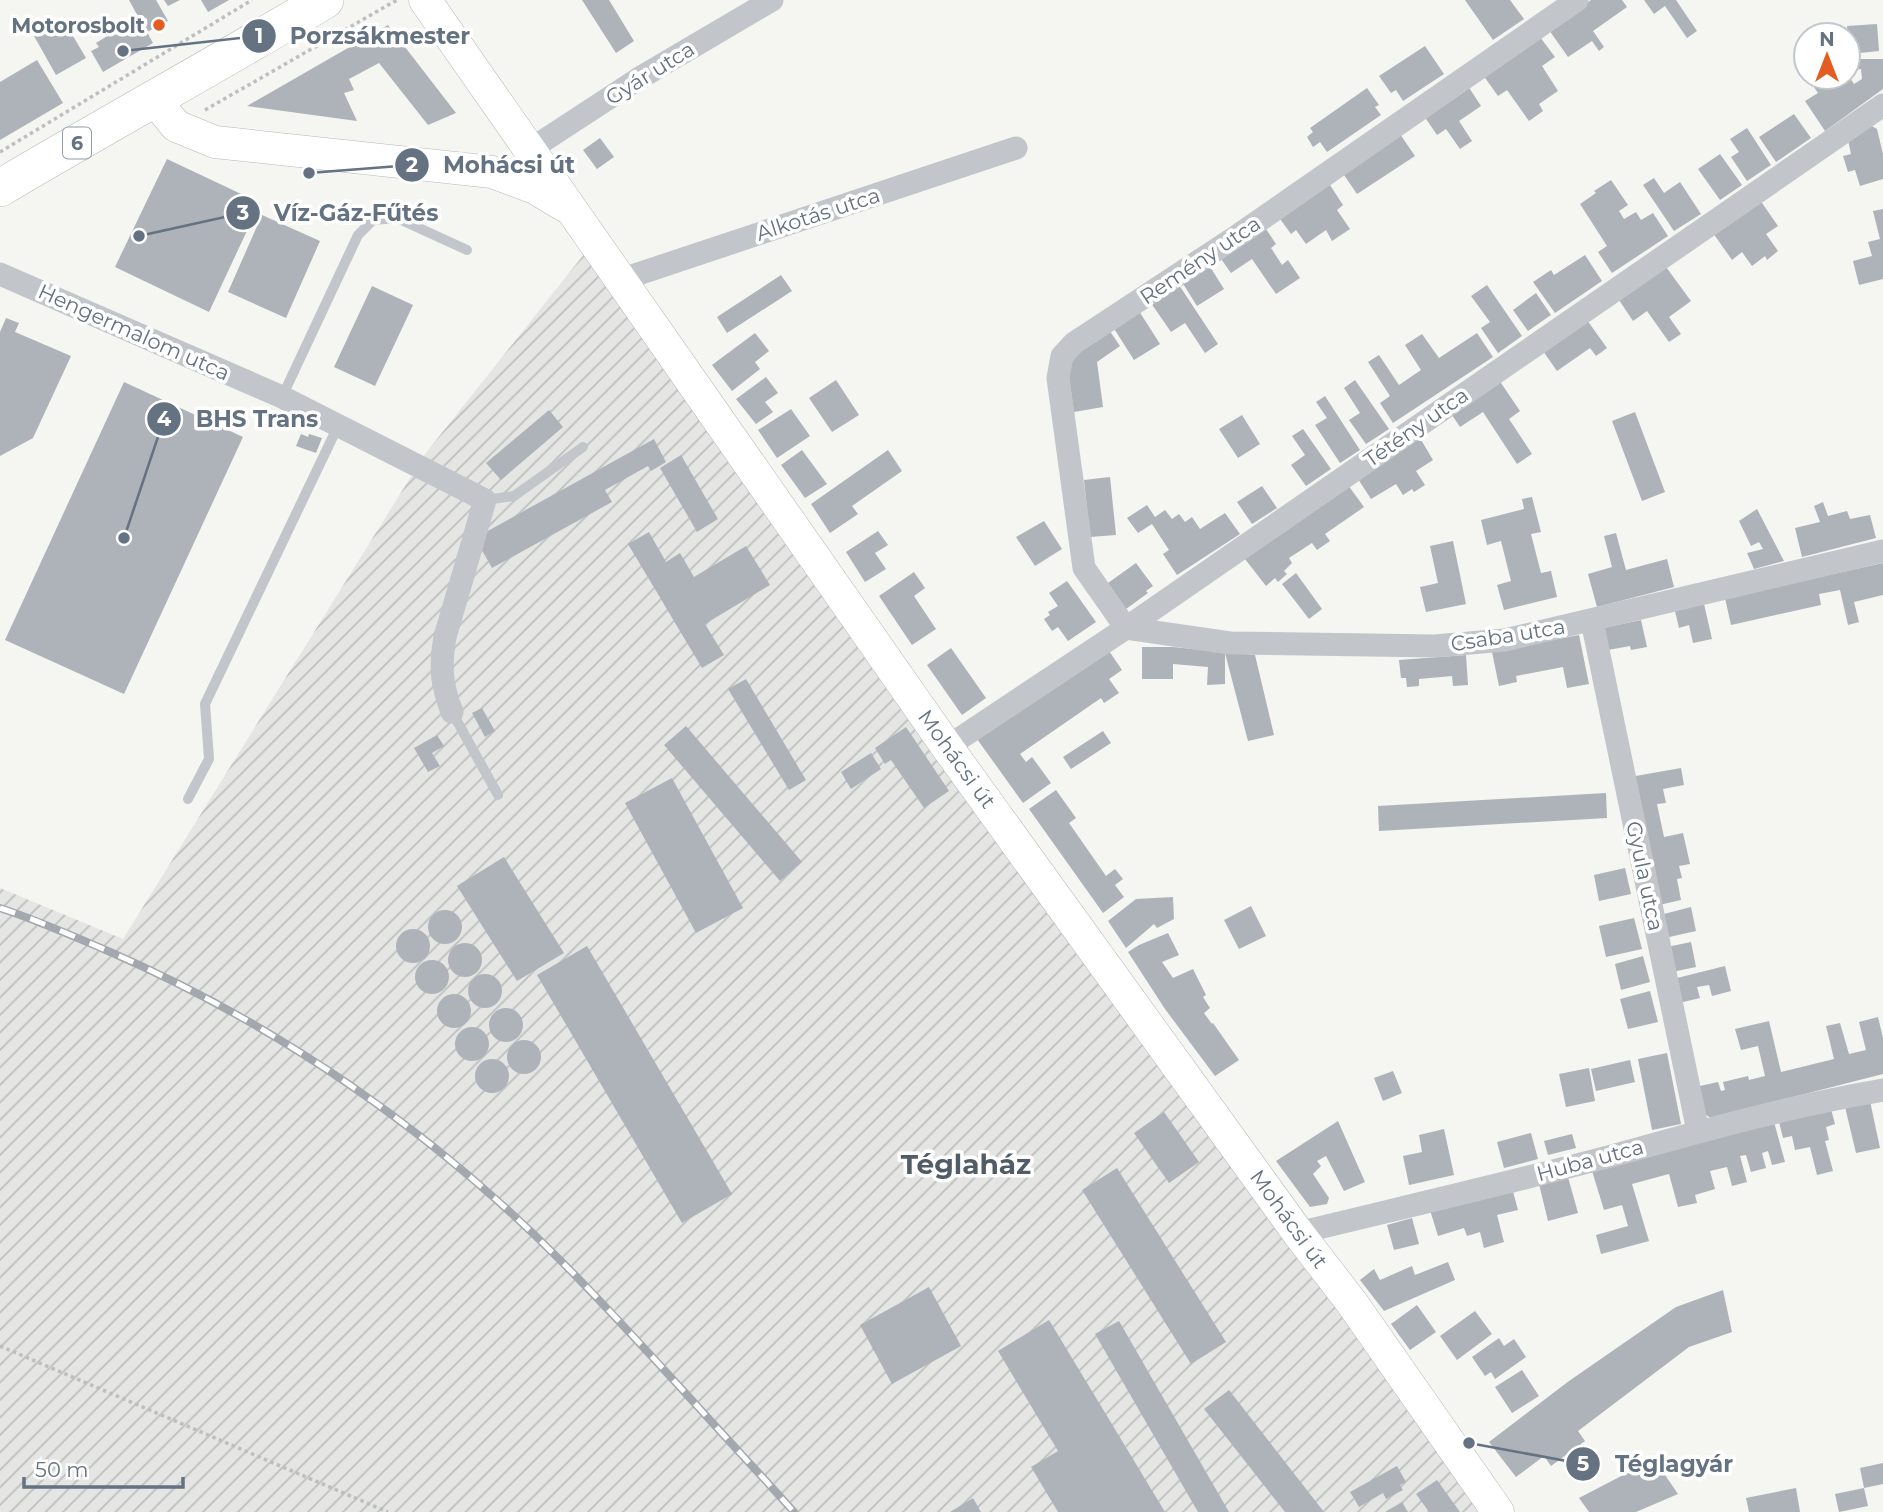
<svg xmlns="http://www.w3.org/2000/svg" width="1883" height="1512" font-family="Montserrat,sans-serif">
<defs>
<pattern id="industrial-furrows" width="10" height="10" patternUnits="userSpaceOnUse" patternTransform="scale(1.75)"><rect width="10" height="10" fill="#e5e6e4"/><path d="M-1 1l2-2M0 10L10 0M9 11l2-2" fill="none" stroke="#bdbfbe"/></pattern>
</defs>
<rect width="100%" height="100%" fill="#f5f5f1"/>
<path fill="url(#industrial-furrows)" d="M 596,239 L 1514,1512 L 0,1512 L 0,888 L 123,939 L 425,454 Z"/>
<path fill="#adb3b9" d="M 129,0 L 156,0 L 168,21 L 147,32 L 153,43 L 103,72 L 91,51 L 99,47 L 96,43 L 117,30 L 120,34 L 123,32 L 118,24 L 127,19 L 132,27 L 141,22 Z
M 164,0 L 180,0 L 168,6 Z
M 201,0 L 229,0 L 208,12 Z
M 582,0 L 609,0 L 634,41 L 616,53 Z
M 1465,0 L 1510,0 L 1524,19 L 1493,40 Z
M 1591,0 L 1622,0 L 1627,7 L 1593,31 L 1604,47 L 1599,51 L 1592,41 L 1568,57 L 1549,30 Z
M 1644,0 L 1676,0 L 1697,31 L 1687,38 L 1665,6 L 1654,14 Z
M 63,19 L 86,58 L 56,75 L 34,36 Z
M 1877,24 L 1879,51 L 1850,54 L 1847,26 Z
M 388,25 L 456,113 L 428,125 L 379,63 L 349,79 L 354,90 L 344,93 L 357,121 L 247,106 Z
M 1540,37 L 1555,57 L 1542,66 L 1558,91 L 1539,104 L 1543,111 L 1529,121 L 1507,90 L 1498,96 L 1483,75 Z
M 1425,46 L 1444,74 L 1403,101 L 1396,90 L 1391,93 L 1379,76 Z
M 1849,59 L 1883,59 L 1883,89 L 1825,131 L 1805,101 L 1818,93 L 1807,77 L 1834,77 L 1840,85 L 1850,78 L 1854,84 L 1862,79 L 1861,69 L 1849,71 Z
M 37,60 L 63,103 L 0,140 L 0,82 Z
M 1468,86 L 1481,106 L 1459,121 L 1472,141 L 1460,149 L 1446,129 L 1437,135 L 1424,116 Z
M 1367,88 L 1379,105 L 1375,107 L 1381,115 L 1327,152 L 1320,142 L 1313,147 L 1307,137 L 1313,132 L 1310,128 Z
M 1794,114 L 1811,138 L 1776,162 L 1759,137 Z
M 1870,125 L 1877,129 L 1883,154 L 1883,179 L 1860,186 L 1855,170 L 1848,172 L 1843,156 L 1851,154 L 1848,140 Z
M 1747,128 L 1771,165 L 1747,181 L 1731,157 L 1739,152 L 1730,139 Z
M 1400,134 L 1415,156 L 1357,194 L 1342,172 Z
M 600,138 L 614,157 L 597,169 L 583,150 Z
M 1720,154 L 1742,185 L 1720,200 L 1698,169 Z
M 167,159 L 260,203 L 209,312 L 115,267 Z
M 1654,178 L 1664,193 L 1680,182 L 1701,214 L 1674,231 L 1643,185 Z
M 1611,180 L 1628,205 L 1619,211 L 1624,219 L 1636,212 L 1641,220 L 1653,213 L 1668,236 L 1612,273 L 1598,252 L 1607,246 L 1580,204 L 1596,193 L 1594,191 Z
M 1328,182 L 1343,205 L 1337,210 L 1350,229 L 1332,241 L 1326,230 L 1306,244 L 1296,230 L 1291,234 L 1278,216 Z
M 1760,200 L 1778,226 L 1766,234 L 1778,251 L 1767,260 L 1765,256 L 1752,266 L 1742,252 L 1732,260 L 1713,233 Z
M 1883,209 L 1883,279 L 1859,285 L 1853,261 L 1872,256 L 1868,242 L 1880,239 L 1873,211 Z
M 262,215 L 320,241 L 286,318 L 228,292 Z
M 1264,226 L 1276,244 L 1271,248 L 1282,265 L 1288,260 L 1300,278 L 1276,294 L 1252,259 L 1231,273 L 1219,256 Z
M 1585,255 L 1602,281 L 1555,313 L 1533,282 L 1551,270 L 1554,275 Z
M 1209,265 L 1224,289 L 1197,306 L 1182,282 Z
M 1666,267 L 1691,301 L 1669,317 L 1681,334 L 1669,342 L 1647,311 L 1633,321 L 1619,300 Z
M 781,275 L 792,291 L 727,333 L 717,317 Z
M 1179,285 L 1218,344 L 1205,353 L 1185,323 L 1171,332 L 1151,303 Z
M 1487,285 L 1522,336 L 1498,353 L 1481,328 L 1490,322 L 1471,296 Z
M 372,286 L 413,305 L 375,386 L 334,367 Z
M 1536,293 L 1551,315 L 1528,331 L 1513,310 Z
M 1139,311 L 1160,344 L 1134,360 L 1113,327 Z
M 6,318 L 19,323 L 15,332 L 71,356 L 33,438 L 0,456 L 0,332 Z
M 1587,320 L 1607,348 L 1596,356 L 1590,348 L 1557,371 L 1543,351 Z
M 1109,330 L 1120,346 L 1097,362 L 1103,407 L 1074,412 L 1066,358 Z
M 755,333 L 769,351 L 755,362 L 760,369 L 732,391 L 712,365 Z
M 1477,333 L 1493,357 L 1393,423 L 1380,403 L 1390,396 L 1368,362 L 1379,355 L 1399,385 L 1421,370 L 1405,345 L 1422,334 L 1439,358 Z
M 766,377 L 778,393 L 765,402 L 773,412 L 756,424 L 736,399 Z
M 836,380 L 859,415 L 832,432 L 809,398 Z
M 1355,380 L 1389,429 L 1366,444 L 1349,420 L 1360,413 L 1344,388 Z
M 1499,380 L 1520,411 L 1509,419 L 1532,454 L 1517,464 L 1483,412 L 1460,427 L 1450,412 Z
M 124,382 L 243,437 L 124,694 L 5,640 Z
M 1325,396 L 1360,450 L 1340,463 L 1315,425 L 1327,418 L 1316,402 Z
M 791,409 L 810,436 L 777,458 L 758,430 Z
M 549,410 L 563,427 L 501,480 L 486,463 Z
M 1635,412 L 1665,492 L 1642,501 L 1612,421 Z
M 1242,415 L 1260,444 L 1238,458 L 1219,429 Z
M 1303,429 L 1331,469 L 1306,486 L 1291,465 L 1305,455 L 1292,436 Z
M 301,434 L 308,437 L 309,434 L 322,438 L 316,453 L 296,446 Z
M 1420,438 L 1433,460 L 1416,471 L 1425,485 L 1414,492 L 1412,489 L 1403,495 L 1396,484 L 1371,499 L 1358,479 Z
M 654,439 L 666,462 L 651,471 L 648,466 L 605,490 L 612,502 L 492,568 L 475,538 Z
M 802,450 L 827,484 L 805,498 L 781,465 Z
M 888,450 L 902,471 L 852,506 L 858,514 L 830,533 L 811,504 Z
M 681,455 L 718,519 L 697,532 L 660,468 Z
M 1110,477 L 1116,535 L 1090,537 L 1084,480 Z
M 1348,485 L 1364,507 L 1325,534 L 1330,541 L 1317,550 L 1312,543 L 1289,558 L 1292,563 L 1284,571 L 1287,574 L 1278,582 L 1275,578 L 1266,586 L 1245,559 Z
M 1262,486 L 1277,508 L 1252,524 L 1237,502 Z
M 1532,497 L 1541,532 L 1531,534 L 1541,573 L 1551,571 L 1557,597 L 1504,610 L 1497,585 L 1511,581 L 1501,541 L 1487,545 L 1481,520 L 1524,509 L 1522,499 Z
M 1823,502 L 1828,516 L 1847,511 L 1850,519 L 1870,515 L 1876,538 L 1802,557 L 1795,528 L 1820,522 L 1814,506 Z
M 1147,505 L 1155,517 L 1165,510 L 1172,519 L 1179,514 L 1185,522 L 1192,517 L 1200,529 L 1225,513 L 1240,534 L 1177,575 L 1163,554 L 1169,550 L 1152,524 L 1138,533 L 1127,518 Z
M 1757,509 L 1784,561 L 1754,569 L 1747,553 L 1763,549 L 1759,542 L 1751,546 L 1739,521 Z
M 1044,521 L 1062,549 L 1035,566 L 1016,537 Z
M 878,531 L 888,545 L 875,553 L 886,569 L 865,582 L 846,552 Z
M 649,532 L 666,562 L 680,553 L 694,577 L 746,546 L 770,585 L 705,624 L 724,655 L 702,668 L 628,544 Z
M 1616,533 L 1626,570 L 1667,559 L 1674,587 L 1597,607 L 1588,574 L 1612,567 L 1604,536 Z
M 1453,541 L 1466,604 L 1426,612 L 1420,587 L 1438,583 L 1430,546 Z
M 1136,563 L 1153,586 L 1146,591 L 1148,593 L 1126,609 L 1108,583 Z
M 1883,563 L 1883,595 L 1854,602 L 1859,622 L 1848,625 L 1840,590 L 1819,594 L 1821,605 L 1731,625 L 1725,598 Z
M 914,572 L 925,588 L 914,596 L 936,629 L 912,645 L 879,596 Z
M 1296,573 L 1322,609 L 1309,619 L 1282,584 Z
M 1067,581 L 1096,622 L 1068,641 L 1058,627 L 1052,631 L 1044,619 L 1050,615 L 1048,612 L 1058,606 L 1049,593 Z
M 1704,604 L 1712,639 L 1693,643 L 1689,625 L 1679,628 L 1675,611 Z
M 1641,620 L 1647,647 L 1631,650 L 1630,646 L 1608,650 L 1603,628 Z
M 1579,635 L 1589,684 L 1567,688 L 1563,667 L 1516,676 L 1517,682 L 1499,686 L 1492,652 Z
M 1142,647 L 1173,647 L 1255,655 L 1274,735 L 1248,741 L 1225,653 L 1225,684 L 1207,685 L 1208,667 L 1173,664 L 1173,679 L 1142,679 Z
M 951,648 L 986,698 L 962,715 L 927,665 Z
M 1109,651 L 1122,670 L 1109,679 L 1119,693 L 1104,703 L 1101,698 L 1020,754 L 1026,762 L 1032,757 L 1051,783 L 1023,803 L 977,739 Z
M 1466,655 L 1468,685 L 1453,686 L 1452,676 L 1419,679 L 1419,686 L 1407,687 L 1406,678 L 1401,678 L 1399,660 Z
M 746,679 L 806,780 L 789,790 L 728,689 Z
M 482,708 L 495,731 L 485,737 L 472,713 Z
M 686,726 L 802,862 L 780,881 L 664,745 Z
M 906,727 L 949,791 L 924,808 L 891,760 L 885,764 L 875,748 Z
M 1103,731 L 1111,743 L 1071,769 L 1063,757 Z
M 437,735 L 444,746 L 432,753 L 440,766 L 428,772 L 414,748 Z
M 871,753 L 881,769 L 851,789 L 841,772 Z
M 1681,768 L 1684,785 L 1663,789 L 1666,803 L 1657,804 L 1664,837 L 1683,833 L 1690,864 L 1679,866 L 1682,878 L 1677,879 L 1681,900 L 1659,905 L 1630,777 Z
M 672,778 L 743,908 L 696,933 L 625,803 Z
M 1056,790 L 1076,818 L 1069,823 L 1106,876 L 1115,869 L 1123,879 L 1115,885 L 1124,897 L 1103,913 L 1029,809 Z
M 1606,793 L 1607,818 L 1379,831 L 1378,806 Z
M 504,857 L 564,953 L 517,981 L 457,886 Z
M 1625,868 L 1631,894 L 1599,901 L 1594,875 Z
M 1173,897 L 1174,919 L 1157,928 L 1154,924 L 1126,948 L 1108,921 L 1136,899 Z
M 1251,906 L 1266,936 L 1239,949 L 1224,920 Z
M 1691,907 L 1696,931 L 1665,938 L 1660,915 Z
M428 927a17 17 0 1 1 34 0a17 17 0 1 1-34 0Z
M 1634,918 L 1642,949 L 1606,957 L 1599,926 Z
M396 946a17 17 0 1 1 34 0a17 17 0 1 1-34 0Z
M 1168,933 L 1179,955 L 1162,962 L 1173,978 L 1193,969 L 1206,995 L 1203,997 L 1210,1008 L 1204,1013 L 1212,1024 L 1213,1023 L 1239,1060 L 1215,1076 L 1165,1009 L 1128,952 L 1139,945 Z
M 1691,942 L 1696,967 L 1672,972 L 1667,947 Z
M448 960a17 17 0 1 1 34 0a17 17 0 1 1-34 0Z
M 587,946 L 732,1194 L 682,1223 L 537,975 Z
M 1643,956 L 1650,982 L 1621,990 L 1615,964 Z
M415 977a17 17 0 1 1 34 0a17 17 0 1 1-34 0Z
M 1725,966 L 1731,991 L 1712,996 L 1709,985 L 1697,987 L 1700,998 L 1679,1003 L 1673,979 Z
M468 991a17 17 0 1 1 34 0a17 17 0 1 1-34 0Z
M 1650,991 L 1658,1022 L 1628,1029 L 1620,999 Z
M437 1011a17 17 0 1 1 34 0a17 17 0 1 1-34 0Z
M489 1025a17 17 0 1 1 34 0a17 17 0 1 1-34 0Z
M 1878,1017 L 1883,1038 L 1883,1074 L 1711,1118 L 1701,1112 L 1695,1087 L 1718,1082 L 1721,1091 L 1725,1090 L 1723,1082 L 1748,1076 L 1749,1080 L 1765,1076 L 1758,1046 L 1741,1050 L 1735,1029 L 1769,1021 L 1781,1072 L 1834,1059 L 1826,1026 L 1840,1023 L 1849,1054 L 1866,1050 L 1859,1022 Z
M455 1044a17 17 0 1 1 34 0a17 17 0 1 1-34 0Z
M507 1057a17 17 0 1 1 34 0a17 17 0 1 1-34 0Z
M 1667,1053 L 1681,1124 L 1652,1130 L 1638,1059 Z
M475 1076a17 17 0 1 1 34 0a17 17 0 1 1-34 0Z
M 1630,1060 L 1635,1082 L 1596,1091 L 1591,1069 Z
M 1589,1068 L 1595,1101 L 1566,1107 L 1559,1074 Z
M 1393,1071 L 1402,1093 L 1383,1101 L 1374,1078 Z
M 1870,1101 L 1880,1148 L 1856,1153 L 1845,1107 Z
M 1831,1109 L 1835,1124 L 1826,1127 L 1829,1140 L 1825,1141 L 1833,1171 L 1817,1175 L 1810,1147 L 1795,1150 L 1792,1136 L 1783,1138 L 1779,1122 Z
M 1164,1112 L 1199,1162 L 1169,1183 L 1134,1133 Z
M 1338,1121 L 1365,1182 L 1344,1191 L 1326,1156 L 1317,1161 L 1321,1166 L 1313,1174 L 1329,1198 L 1327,1204 L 1310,1207 L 1276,1161 Z
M 1774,1122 L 1785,1162 L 1772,1165 L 1768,1151 L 1762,1153 L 1766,1168 L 1751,1172 L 1746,1155 L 1740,1156 L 1747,1182 L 1732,1186 L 1727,1167 L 1710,1171 L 1715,1189 L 1695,1195 L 1697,1203 L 1678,1207 L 1669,1174 L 1632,1184 L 1649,1241 L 1601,1254 L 1596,1235 L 1628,1226 L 1622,1205 L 1604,1210 L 1592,1171 Z
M 1444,1129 L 1454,1175 L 1409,1185 L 1403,1156 L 1422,1152 L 1419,1135 Z
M 1531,1133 L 1538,1159 L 1504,1168 L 1497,1142 Z
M 1572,1134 L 1576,1148 L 1548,1155 L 1544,1141 Z
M 1117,1168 L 1226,1342 L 1191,1364 L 1082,1190 Z
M 1568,1177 L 1578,1213 L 1548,1221 L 1539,1184 Z
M 1512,1188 L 1518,1210 L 1497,1215 L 1504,1242 L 1484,1248 L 1480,1232 L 1467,1236 L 1464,1228 L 1438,1236 L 1430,1210 Z
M 1412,1218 L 1419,1244 L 1394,1250 L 1387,1225 Z
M 1448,1262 L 1455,1280 L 1384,1311 L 1360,1280 L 1374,1269 L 1380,1280 L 1412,1266 L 1415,1275 Z
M 929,1287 L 961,1346 L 892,1384 L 860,1325 Z
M 1723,1290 L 1732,1332 L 1689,1347 L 1578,1431 L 1585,1441 L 1551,1466 L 1544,1456 L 1516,1477 L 1489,1442 L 1569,1381 L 1676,1307 Z
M 1417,1305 L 1436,1332 L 1410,1350 L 1391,1324 Z
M 1475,1311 L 1492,1334 L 1457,1360 L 1440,1336 Z
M 1049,1320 L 1165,1512 L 1058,1512 L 1031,1467 L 1058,1451 L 998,1351 Z
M 1119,1321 L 1229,1512 L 1198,1512 L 1095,1334 Z
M 1499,1338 L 1504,1346 L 1514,1339 L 1526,1357 L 1495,1379 L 1491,1372 L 1485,1376 L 1472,1357 Z
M 1522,1370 L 1539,1396 L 1512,1413 L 1495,1387 Z
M 1229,1390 L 1324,1512 L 1285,1512 L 1204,1409 Z
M 1654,1459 L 1678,1494 L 1636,1512 L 1589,1512 L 1579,1498 Z
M 1883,1463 L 1883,1484 L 1864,1488 L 1860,1468 Z
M 1397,1466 L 1406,1482 L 1400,1485 L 1403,1490 L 1386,1499 L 1383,1493 L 1359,1507 L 1350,1492 Z
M 1437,1480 L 1460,1512 L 1429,1512 L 1416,1494 Z
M 1796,1488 L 1800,1512 L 1749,1512 L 1746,1498 Z
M 1864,1488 L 1868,1506 L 1839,1512 L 1835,1494 Z
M 973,1498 L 981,1512 L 950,1512 Z
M 1402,1502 L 1408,1512 L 1385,1512 Z"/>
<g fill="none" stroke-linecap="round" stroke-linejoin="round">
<g stroke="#b4b9be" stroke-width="33">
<path id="secondary" d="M 425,0 L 947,747 L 1298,1233 L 1352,1303 L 1498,1512
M 154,99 L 176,126 L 215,142 L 492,172 L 535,188 L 565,206"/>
</g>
<g stroke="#b5b9bd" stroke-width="38">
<path id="primary" d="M 0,188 C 108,124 217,64 325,0"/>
</g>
<path stroke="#bcbec0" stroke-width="3.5" stroke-dasharray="3.5 3.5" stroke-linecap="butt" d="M 205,110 L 397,0
M 0,152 L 252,0
M 0,1346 L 388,1512"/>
<path stroke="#c2c5c9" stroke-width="10" d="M 282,397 L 358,235 L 373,220 L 397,218 L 467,250
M 485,500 L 514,496 L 583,447
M 452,712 L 498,795
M 188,799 L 209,759 L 205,704 L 339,424"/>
<path stroke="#c2c5c9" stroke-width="23" d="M 1577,0 L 1237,236 L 1074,343 L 1062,356 L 1058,378 L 1084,568 L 1126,628 L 1230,643 L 1435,646 L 1505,640 L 1883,551
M 531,149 L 638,79 L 772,0
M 0,274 L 282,397 L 485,500 L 445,637 C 440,666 441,684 452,712
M 620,280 L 1016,148
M 1592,621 L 1698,1131
M 947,747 L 1126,628 L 1883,105
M 1298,1233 C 1405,1207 1513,1182 1619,1154 C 1706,1130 1794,1105 1883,1090"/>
<use href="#secondary" stroke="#fff" stroke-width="32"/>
<use href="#primary" stroke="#fff" stroke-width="37"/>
<g stroke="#a3a8ae" stroke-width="8">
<path id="rail" d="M 0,908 C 37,920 73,936 108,951 C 276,1024 431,1130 560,1260 C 631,1331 698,1408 766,1481 L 794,1512"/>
</g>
<use href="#rail" stroke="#fff" stroke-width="5" stroke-dasharray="16" stroke-linecap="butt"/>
</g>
<circle fill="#e35d23" stroke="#fff" stroke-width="2.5" cx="159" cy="25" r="7"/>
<g text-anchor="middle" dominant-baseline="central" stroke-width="7" stroke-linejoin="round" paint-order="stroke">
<rect fill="#fff" stroke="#929ca8" stroke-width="2" x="63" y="127.5" width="28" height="31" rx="5"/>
<g font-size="19" font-weight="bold" fill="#647282">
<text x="77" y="143">6</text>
</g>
<g font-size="21" font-weight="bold" fill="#647282" stroke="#fff" text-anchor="end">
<text x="145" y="25">Motorosbolt</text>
</g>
<g font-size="21" fill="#647282" stroke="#fff">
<text transform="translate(650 73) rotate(-32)">Gyár utca</text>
<text transform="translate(818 214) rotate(-18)">Alkotás utca</text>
<text transform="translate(1200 260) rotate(-34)">Remény utca</text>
<text transform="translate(134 332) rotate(24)">Hengermalom utca</text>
<text transform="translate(1416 427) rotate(-35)">Tétény utca</text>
<text transform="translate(1508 635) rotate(-9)">Csaba utca</text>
<text transform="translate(957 759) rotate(54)">Mohácsi út</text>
<text transform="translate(1645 876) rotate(78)">Gyula utca</text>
<text transform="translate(1590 1160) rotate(-15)">Huba utca</text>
<text transform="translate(1289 1219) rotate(54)">Mohácsi út</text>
</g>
<g font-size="28" font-weight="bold" fill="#525c67" stroke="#fff">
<text x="966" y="1164">Téglaház</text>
</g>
</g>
<path fill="none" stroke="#647282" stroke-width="2.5" d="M123 51L259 36M309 173L412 165M139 236L243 213M124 538L164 419M1469 1443L1583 1464"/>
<g fill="#647282" stroke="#fff" stroke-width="2.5">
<circle cx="123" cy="51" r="7"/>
<circle cx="309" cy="173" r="7"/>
<circle cx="139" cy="236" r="7"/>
<circle cx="124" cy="538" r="7"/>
<circle cx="1469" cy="1443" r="7"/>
<circle cx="259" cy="36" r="18"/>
<circle cx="412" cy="165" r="18"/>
<circle cx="243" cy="213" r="18"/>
<circle cx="164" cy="419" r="18"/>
<circle cx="1583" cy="1464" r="18"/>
</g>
<g font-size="21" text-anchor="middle" font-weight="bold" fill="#fff">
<text x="259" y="43">1</text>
<text x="412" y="172">2</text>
<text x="243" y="220">3</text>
<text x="164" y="426">4</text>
<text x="1583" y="1471">5</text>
</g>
<g font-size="23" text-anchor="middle" font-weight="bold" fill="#647282" stroke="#fff" stroke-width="7" stroke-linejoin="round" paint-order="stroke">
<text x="380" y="44">Porzsákmester</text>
<text x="509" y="173">Mohácsi út</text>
<text x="356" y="221">Víz-Gáz-Fűtés</text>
<text x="257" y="427">BHS Trans</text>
<text x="1674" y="1472">Téglagyár</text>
</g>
<g transform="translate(1827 56)"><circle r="33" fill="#ffffff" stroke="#c1c7cd" stroke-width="2"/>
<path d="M0-5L12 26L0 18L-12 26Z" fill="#e35d23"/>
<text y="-10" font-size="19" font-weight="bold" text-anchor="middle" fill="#647282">N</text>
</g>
<path d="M24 1477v10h159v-10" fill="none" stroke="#647282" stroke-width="3.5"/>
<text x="35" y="1477" font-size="21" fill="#647282" stroke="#ffffff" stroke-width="5" paint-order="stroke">50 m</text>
</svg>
